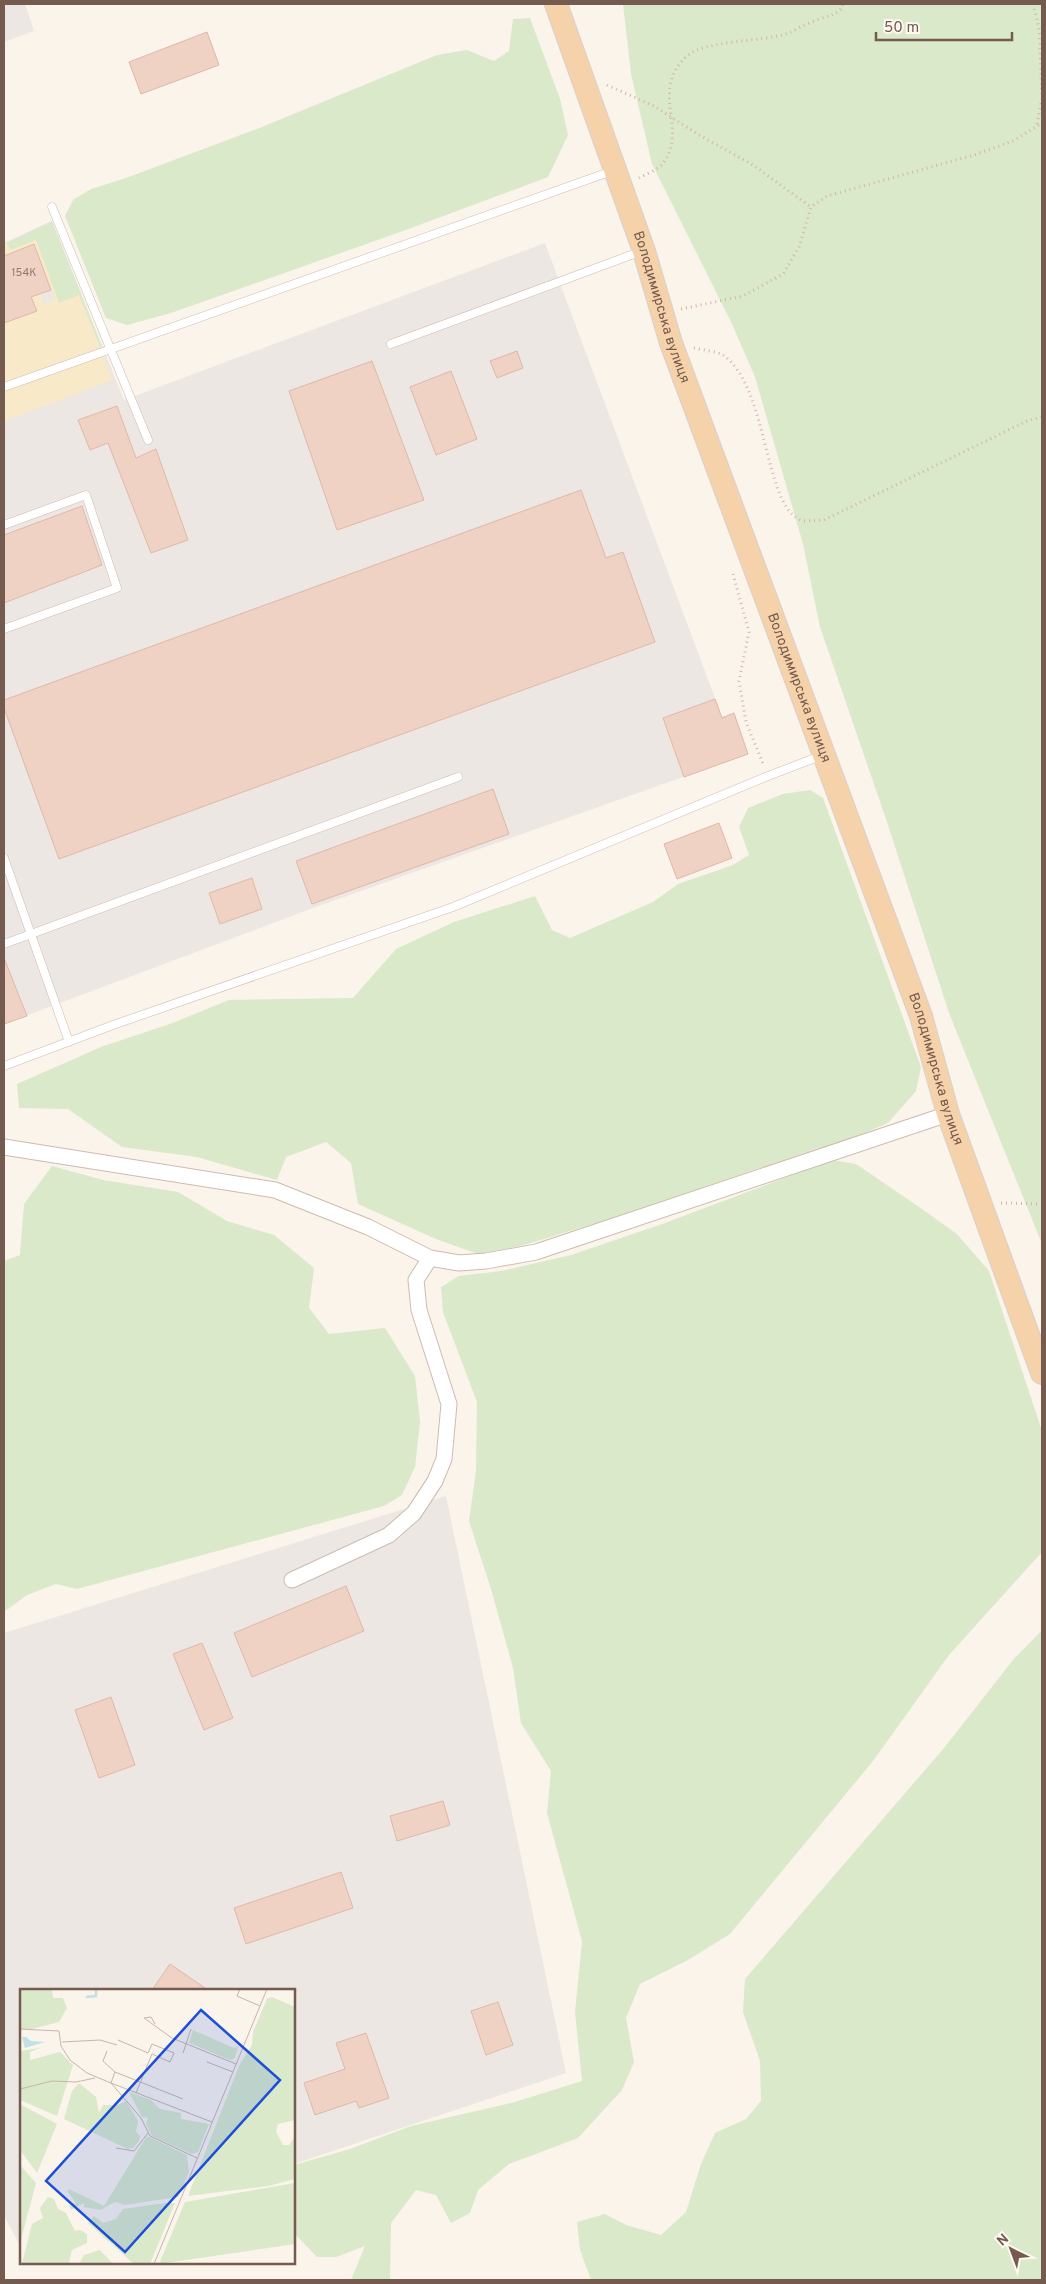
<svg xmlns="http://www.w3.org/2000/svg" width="1046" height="2284" font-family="Overpass,sans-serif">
<rect width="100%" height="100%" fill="#fbf4eb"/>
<path fill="#ede7e3" d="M 4,4 L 25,4 L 34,31 L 4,42 Z
M 52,221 L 124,400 L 545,243 L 722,717 L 734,713 L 748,754 L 313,908 L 4,1024 L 4,243 Z
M 446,1496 L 566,2073 L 294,2164 L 294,1990 L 21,1990 L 21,2247 L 4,2216 L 4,1633 Z"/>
<path fill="#d9e9c9" d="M 623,4 L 1042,4 L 1042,1244 L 949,1013 L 886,819 L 820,627 L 803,544 L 755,377 L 732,324 L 652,164 L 631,74 Z
M 530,18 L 560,99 L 568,135 L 548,177 L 403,231 L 171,313 L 127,325 L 106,318 L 65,216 L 73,200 L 91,189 L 126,178 L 257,129 L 437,55 L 467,50 L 494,61 L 509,51 L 513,19 Z
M 52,221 L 102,347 L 100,348 L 79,296 L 59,303 L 36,241 L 10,250 L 7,243 L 4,244 Z
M 810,790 L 823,798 L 921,1067 L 916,1091 L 888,1123 L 833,1146 L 818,1148 L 616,1217 L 524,1245 L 478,1254 L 436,1239 L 358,1204 L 351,1163 L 326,1142 L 286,1157 L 277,1180 L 197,1157 L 122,1147 L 68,1109 L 19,1108 L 17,1084 L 101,1047 L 170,1024 L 229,1000 L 353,998 L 396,949 L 454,922 L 535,896 L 552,930 L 570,938 L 653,902 L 678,884 L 733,865 L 749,855 L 739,827 L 748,808 L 783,794 Z
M 832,1160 L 856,1164 L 919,1207 L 957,1234 L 989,1271 L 1042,1431 L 1042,1552 L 949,1655 L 873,1761 L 730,1934 L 688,1960 L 640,1984 L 626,2018 L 634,2062 L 622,2090 L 578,2138 L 509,2164 L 478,2190 L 470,2213 L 451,2223 L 436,2195 L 416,2190 L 391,2223 L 390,2280 L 351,2280 L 365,2246 L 336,2257 L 317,2257 L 294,2233 L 294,2165 L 350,2149 L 411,2126 L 515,2102 L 582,2081 L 575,2012 L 582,1941 L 547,1813 L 551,1771 L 521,1723 L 513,1668 L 491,1589 L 469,1521 L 476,1471 L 477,1402 L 443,1312 L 441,1287 L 459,1276 L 501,1271 L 571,1255 L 665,1223 Z
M 52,1166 L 103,1180 L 178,1192 L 227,1221 L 274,1235 L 314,1268 L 309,1308 L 329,1334 L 385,1328 L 415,1376 L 420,1422 L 415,1467 L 402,1495 L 384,1506 L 77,1589 L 56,1584 L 27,1595 L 4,1612 L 4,1261 L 20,1255 L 24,1204 Z
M 1042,1630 L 1042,2280 L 591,2280 L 580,2250 L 577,2222 L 605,2214 L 626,2225 L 661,2235 L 686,2212 L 701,2164 L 715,2133 L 746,2119 L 761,2101 L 760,2061 L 743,2012 L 745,1979 L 944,1748 L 1013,1660 Z"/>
<path fill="#f8eac8" d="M 36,240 L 59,303 L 79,295 L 100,347 L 103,346 L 105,352 L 102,354 L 112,380 L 4,421 L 4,323 L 36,311 L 32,298 L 40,294 L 44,304 L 55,300 L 34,244 L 4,256 L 4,245 L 8,243 L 10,250 Z"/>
<path fill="#efd2c4" stroke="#e1b7a6" d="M 207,32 L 219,65 L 141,94 L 129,62 Z
M 34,244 L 51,290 L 31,297 L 37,311 L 4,323 L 4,256 Z
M 517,351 L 523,368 L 497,378 L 490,361 Z
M 372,361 L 424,500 L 337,530 L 289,391 Z
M 451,371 L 477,439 L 436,455 L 410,387 Z
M 117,406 L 136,458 L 156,449 L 188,540 L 151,553 L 108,443 L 90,450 L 78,420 Z
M 581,490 L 606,558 L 623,552 L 655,642 L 59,859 L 4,708 L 4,700 Z
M 82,506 L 102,565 L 4,603 L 4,535 Z
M 715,699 L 722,718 L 734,713 L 748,754 L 684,777 L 663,718 Z
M 493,789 L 509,834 L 312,904 L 296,861 Z
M 719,823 L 732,858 L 677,879 L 664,844 Z
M 252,878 L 262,909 L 220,924 L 209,893 Z
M 4,958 L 27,1016 L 4,1024 Z
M 346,1586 L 364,1631 L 252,1677 L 234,1633 Z
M 202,1643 L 233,1718 L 204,1730 L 173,1654 Z
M 111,1697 L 135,1765 L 99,1778 L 75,1710 Z
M 443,1801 L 450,1825 L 397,1841 L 390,1816 Z
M 341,1872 L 353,1908 L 246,1944 L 234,1908 Z
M 170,1964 L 208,1990 L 152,1990 Z
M 498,2002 L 513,2045 L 486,2055 L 471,2011 Z
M 366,2033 L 389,2098 L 359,2108 L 356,2101 L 315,2115 L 304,2083 L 345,2069 L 336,2043 Z"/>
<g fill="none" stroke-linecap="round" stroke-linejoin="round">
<g stroke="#cdbbb1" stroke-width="9">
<path id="service" d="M 52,207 L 148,440
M 391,344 L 642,251
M 4,387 L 612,171
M 4,525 L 86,495 L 117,588 L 4,629
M 4,858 L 69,1042
M 4,944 L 458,777
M 4,1066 L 113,1025 L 453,907 L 768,776 L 823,755"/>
</g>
<g stroke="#cdbbb1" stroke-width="17">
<path id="minor" d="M 4,1147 L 275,1190 L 368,1227 L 430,1258 L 459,1263 L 486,1261 L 536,1252 L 948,1114
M 292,1580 L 389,1535 L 414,1513 L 435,1481 L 444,1459 L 449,1404 L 419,1310 L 416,1280 L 430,1258"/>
</g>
<g stroke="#d8d1ce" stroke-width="24">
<g id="primary">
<path id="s1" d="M 556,4 L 644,251 L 671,343 L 921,1016 L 948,1114 L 1042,1373"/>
</g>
</g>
<path stroke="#d4b5a7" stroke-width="3" stroke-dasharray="1 4" stroke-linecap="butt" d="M 1033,4 L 1039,28 L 1042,96
M 607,85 L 654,106 L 699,135 L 753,165 L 811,207
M 1037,124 L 1042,99
M 639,178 C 646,174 660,169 664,162 C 688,128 649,90 687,56 C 705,40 760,42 786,34 C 796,30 806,24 817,20 C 827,16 835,16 843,7 L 842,4
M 681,309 L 743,296 L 783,274 L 799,247 L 811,207 L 827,196 L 974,155 L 1013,141 L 1042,123
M 694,348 C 702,350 716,351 723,355 C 769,387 763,506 801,520 C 807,522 818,520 824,520 L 1027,421 L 1042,417
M 733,574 L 749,632 L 739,681 L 746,722 L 764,766
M 1001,1203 L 1042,1204"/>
<use href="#service" stroke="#fff" stroke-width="8"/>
<use href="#minor" stroke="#fff" stroke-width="15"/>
<use href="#primary" stroke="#f5d2a9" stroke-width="22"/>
</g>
<g text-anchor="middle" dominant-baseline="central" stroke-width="4.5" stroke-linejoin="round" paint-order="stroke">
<g font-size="11" fill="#94786c">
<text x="24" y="273">154K</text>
</g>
<g font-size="14" fill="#755a4f" stroke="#fef8f1">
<text stroke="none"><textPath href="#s1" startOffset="321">Володимирська вулиця</textPath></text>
<text stroke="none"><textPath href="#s1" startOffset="726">Володимирська вулиця</textPath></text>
<text stroke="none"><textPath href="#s1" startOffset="1131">Володимирська вулиця</textPath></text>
</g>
</g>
<g transform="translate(20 1989)">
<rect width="275" height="275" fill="#fbf4eb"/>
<path d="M 0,0 L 32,0 L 33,9 L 43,9 L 47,19 L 39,33 L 8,41 L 0,39 ZM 252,8 L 275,18 L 275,131 L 258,135 L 256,143 L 263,156 L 269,156 L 275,148 L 275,190 L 248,197 L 168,207 L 219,77 L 232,56 L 233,43 L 247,10 ZM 173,41 L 214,59 L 218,57 L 215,69 L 210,71 L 169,54 ZM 20,59 L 10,63 L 10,71 L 40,63 L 53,76 L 37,127 L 0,111 L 0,62 ZM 59,94 L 76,108 L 79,124 L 83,116 L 98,116 L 106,112 L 118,132 L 116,143 L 120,147 L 119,152 L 113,159 L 108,160 L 44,130 L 52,102 ZM 109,103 L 131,111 L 140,120 L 161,124 L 161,130 L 189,135 L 178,163 L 172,165 L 132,147 L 126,135 L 128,129 L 122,128 ZM 0,115 L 37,135 L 17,184 L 0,161 ZM 127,147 L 167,166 L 169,183 L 158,208 L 105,216 L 95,213 L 80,221 L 64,218 L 64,214 L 51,221 L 49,217 L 56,214 L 47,202 L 49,200 L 84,217 ZM 0,176 L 16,194 L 0,254 ZM 275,194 L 275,255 L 139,275 L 165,213 ZM 28,208 L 34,210 L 38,220 L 46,224 L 55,242 L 60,241 L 67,245 L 67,254 L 52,261 L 49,273 L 52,275 L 2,275 L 12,235 L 23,229 L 20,219 ZM 145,214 L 155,214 L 130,275 L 114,275 L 68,234 L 74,227 L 83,234 L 96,230 L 103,220 ZM 80,261 L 93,275 L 59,275 L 64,266 Z" fill="#d9e9c9"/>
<path d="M 2,48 L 6,48 L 11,52 L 25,53 L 5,59 Z" fill="#c0e2e4"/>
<path fill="none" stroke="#c0e2e4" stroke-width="2.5" d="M 66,8 L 76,7 L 76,0"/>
<path fill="none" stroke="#c5b6ad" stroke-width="1" d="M 220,0 L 217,7 L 240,17M 135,35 L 131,28 L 124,29 L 152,49 L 216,75M 0,40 L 39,42 L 41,57 L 50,71 L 67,84 L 91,94 L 121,129 L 130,147 L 177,169M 98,51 L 128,64 L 132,55 L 154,64 L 150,73 L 132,65 L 116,104M 42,53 L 80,51 L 97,56M 87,62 L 83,72 L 95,83 L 163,110M 163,64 L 171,40M 187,73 L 213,83M 95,83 L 91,94 L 192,133M 0,100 L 32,92 L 56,93 L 75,89M 96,159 L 114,162 L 128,144M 134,275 L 247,0"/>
<path fill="#1d4ed8" fill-opacity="0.15" stroke="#1d4ed8" stroke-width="2.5" d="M 181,21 L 260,91 L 105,263 L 26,192 Z"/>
<rect width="275" height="275" fill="none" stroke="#755a4f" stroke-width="2.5"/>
</g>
<rect width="1046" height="2284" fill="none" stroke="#755a4f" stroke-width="10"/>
<g transform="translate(1011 2249) rotate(318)" stroke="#fef8f1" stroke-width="4" paint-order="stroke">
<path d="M0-4L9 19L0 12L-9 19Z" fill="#755a4f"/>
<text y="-8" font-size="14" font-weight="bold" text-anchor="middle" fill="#755a4f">N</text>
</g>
<path d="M876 32v8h136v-8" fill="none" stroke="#755a4f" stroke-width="2.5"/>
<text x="884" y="32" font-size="15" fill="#755a4f" stroke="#fef8f1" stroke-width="4" paint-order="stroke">50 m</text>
</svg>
